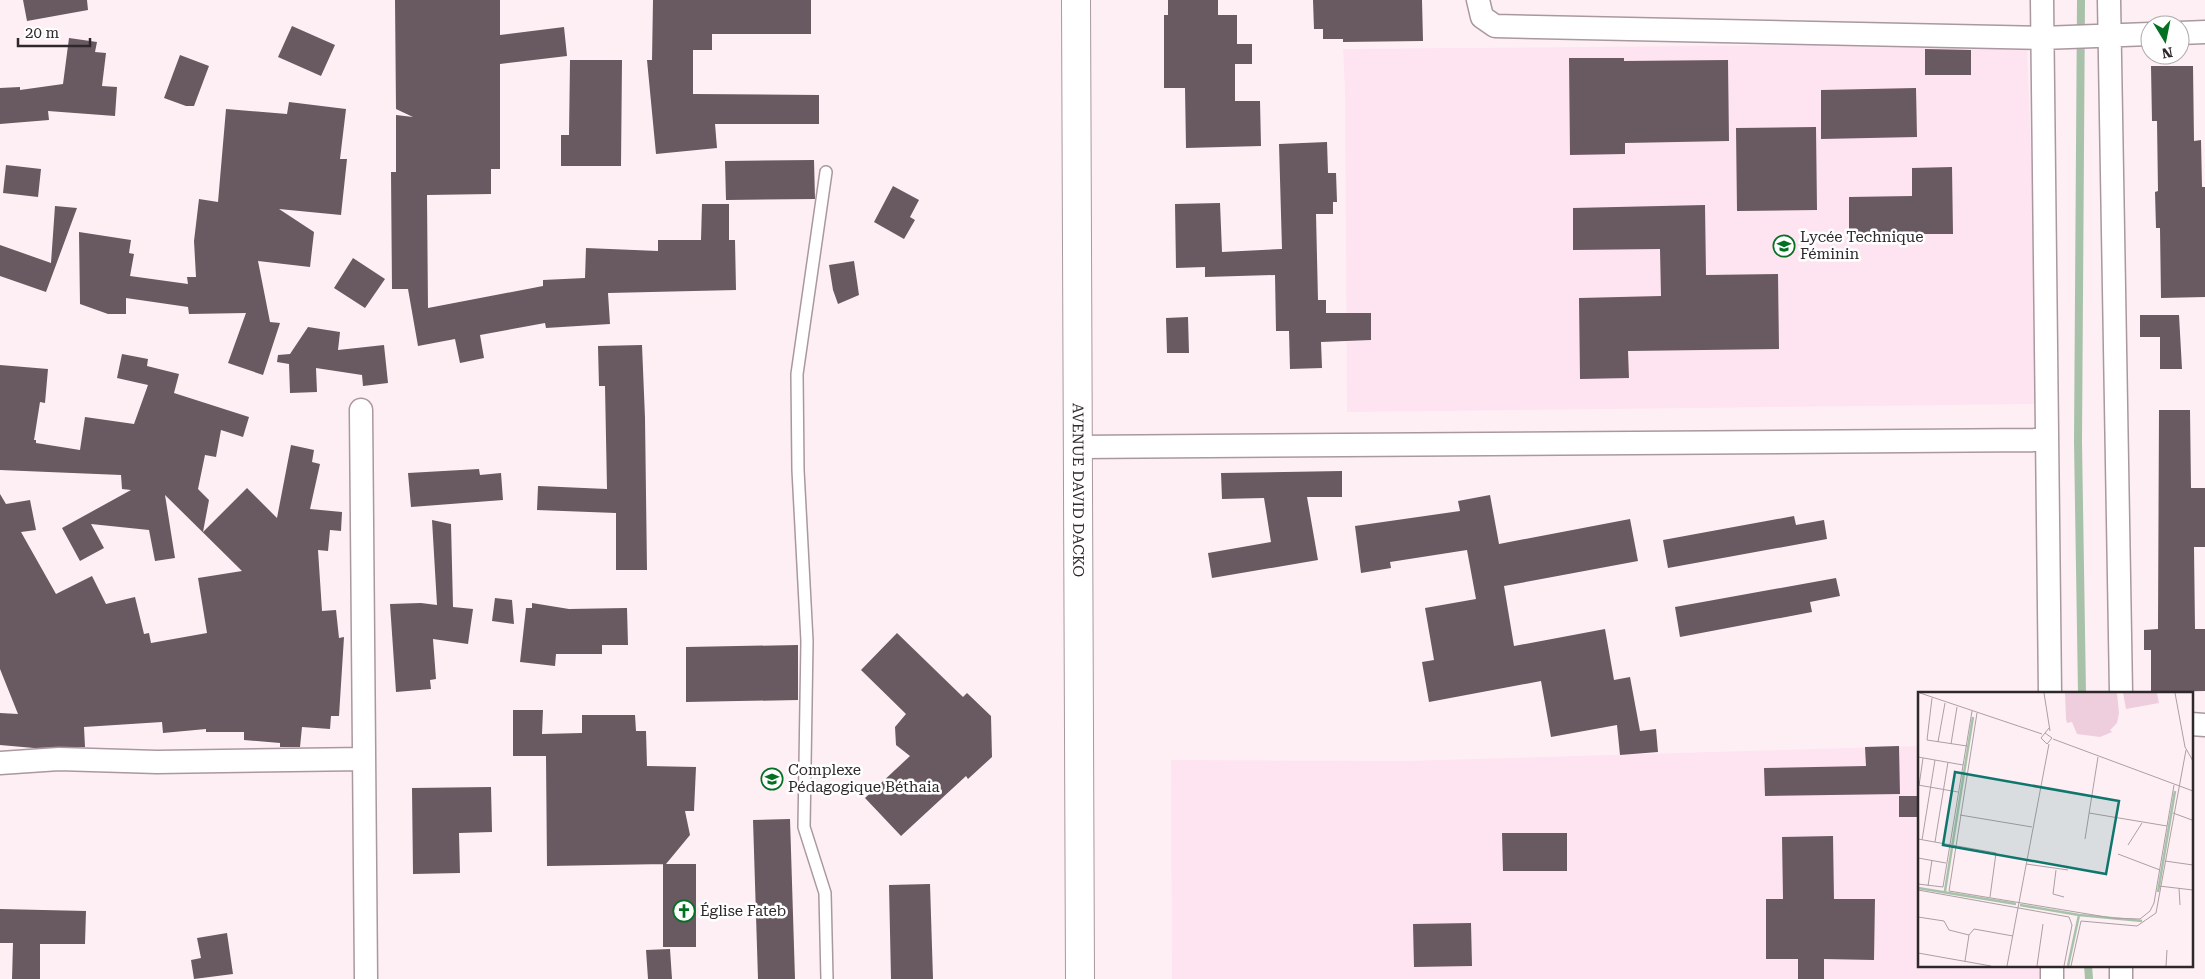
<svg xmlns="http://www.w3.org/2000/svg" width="2205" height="979" font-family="'Roboto Serif',serif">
<rect width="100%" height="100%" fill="#feeff5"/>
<path fill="#fee4f0" d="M 2027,43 L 2040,404 L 1347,412 L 1345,89 L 1343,49 Z
M 1919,746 L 1919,965 L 2041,965 L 2041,979 L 1172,979 L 1171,760 L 1406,761 Z"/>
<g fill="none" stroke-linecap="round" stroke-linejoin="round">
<path stroke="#a8c2a9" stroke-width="8" d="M 2081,0 L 2078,442 L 2082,693
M 2088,965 L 2089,979"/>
</g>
<path fill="#695960" d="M 23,0 L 87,0 L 88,10 L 27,21 Z
M 395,0 L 500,0 L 500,35 L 564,27 L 567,56 L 500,64 L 500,169 L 491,169 L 491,194 L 427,195 L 428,308 L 543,286 L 543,280 L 585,278 L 586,248 L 658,251 L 658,240 L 701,240 L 702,204 L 729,204 L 729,240 L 735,240 L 736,290 L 608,293 L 610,324 L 546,328 L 545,323 L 480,335 L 484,358 L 460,363 L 455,339 L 418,346 L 408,289 L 392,289 L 391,172 L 396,172 L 396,115 L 413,117 L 396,109 Z
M 653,0 L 811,0 L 811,34 L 712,34 L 712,50 L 693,50 L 693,94 L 819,95 L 819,124 L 715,124 L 717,148 L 656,154 L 647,60 L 652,60 Z
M 1168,0 L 1218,0 L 1218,15 L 1237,15 L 1237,44 L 1252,44 L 1252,64 L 1235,64 L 1235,101 L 1260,101 L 1261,146 L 1186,148 L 1185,88 L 1164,88 L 1164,15 L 1168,15 Z
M 1313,0 L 1422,0 L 1423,41 L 1343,42 L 1343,39 L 1323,39 L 1323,29 L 1314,29 Z
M 292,26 L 335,45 L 321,76 L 278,57 Z
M 69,38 L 97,42 L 95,52 L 106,53 L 102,86 L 117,87 L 115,116 L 48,111 L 49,120 L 0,124 L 0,88 L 20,87 L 20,90 L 63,84 Z
M 1925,49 L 1971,50 L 1971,75 L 1925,75 Z
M 180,55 L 209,66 L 194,106 L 186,106 L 164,98 Z
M 1569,58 L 1624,58 L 1624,61 L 1728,60 L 1729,141 L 1625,143 L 1625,154 L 1570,155 Z
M 570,60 L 622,60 L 621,166 L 561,166 L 561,135 L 569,135 Z
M 2151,66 L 2193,66 L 2194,141 L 2201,140 L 2202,187 L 2205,187 L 2205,297 L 2161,298 L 2160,228 L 2156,228 L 2155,192 L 2158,191 L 2157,121 L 2152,121 Z
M 1916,88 L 1917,137 L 1821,139 L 1821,90 Z
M 289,102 L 346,109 L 340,159 L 347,159 L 341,215 L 279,209 L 314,232 L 310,267 L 258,261 L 270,322 L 280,323 L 263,375 L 228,363 L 246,313 L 189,314 L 188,307 L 126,298 L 126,314 L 108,314 L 80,304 L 79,232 L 131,240 L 129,253 L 134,254 L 130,276 L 188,284 L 187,277 L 196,277 L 194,241 L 199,199 L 218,202 L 226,109 L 287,114 Z
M 1816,127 L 1817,210 L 1737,211 L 1736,128 Z
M 1327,142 L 1328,173 L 1336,173 L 1337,202 L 1333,202 L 1333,214 L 1316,214 L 1318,300 L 1326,300 L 1326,313 L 1371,313 L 1371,340 L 1321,342 L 1322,368 L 1290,369 L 1289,331 L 1276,331 L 1275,275 L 1205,277 L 1205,267 L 1176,268 L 1175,204 L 1220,203 L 1222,252 L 1282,249 L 1279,144 Z
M 814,160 L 815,199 L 726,200 L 725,161 Z
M 6,165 L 41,169 L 38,197 L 3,193 Z
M 1952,167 L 1953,234 L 1894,234 L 1894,240 L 1849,240 L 1849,197 L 1912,196 L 1912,168 Z
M 893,186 L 919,200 L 910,217 L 915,220 L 904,239 L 874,222 Z
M 1705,205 L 1706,275 L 1778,274 L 1779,349 L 1628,351 L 1629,378 L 1580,379 L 1579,298 L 1661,296 L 1660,249 L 1573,250 L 1573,208 Z
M 55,206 L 77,208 L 46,292 L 0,276 L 0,245 L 51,263 Z
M 353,258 L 385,279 L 365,308 L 334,288 Z
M 854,261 L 859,295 L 838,304 L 833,290 L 829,265 Z
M 2140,315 L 2179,315 L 2182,369 L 2160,369 L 2160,337 L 2140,337 Z
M 1188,317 L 1189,353 L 1167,353 L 1166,318 Z
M 308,327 L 340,332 L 338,350 L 384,345 L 388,383 L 363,386 L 362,375 L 316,368 L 317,392 L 290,393 L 289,364 L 277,362 L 278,355 L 290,354 Z
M 642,345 L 645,418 L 647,570 L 616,570 L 616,513 L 537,510 L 538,486 L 607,489 L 605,386 L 599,386 L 598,346 Z
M 122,354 L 148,359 L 147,366 L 179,374 L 174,393 L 249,417 L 243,437 L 221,430 L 216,457 L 205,455 L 198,489 L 209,500 L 203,532 L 247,488 L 277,518 L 291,445 L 314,450 L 312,462 L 320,464 L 310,509 L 342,512 L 341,531 L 330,530 L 328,551 L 318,550 L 322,611 L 336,610 L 339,638 L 344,637 L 339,716 L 331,716 L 330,729 L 302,727 L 300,747 L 280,747 L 280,743 L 244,740 L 244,732 L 206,732 L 206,729 L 163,733 L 162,722 L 84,727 L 85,747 L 34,748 L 0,745 L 0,713 L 18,714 L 0,669 L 0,494 L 6,504 L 30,500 L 36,530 L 21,532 L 56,594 L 92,576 L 106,604 L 135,597 L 144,634 L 149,633 L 151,643 L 207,633 L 198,578 L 242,571 L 165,495 L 175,558 L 155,561 L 149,530 L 91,524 L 104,548 L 80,561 L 62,528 L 131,490 L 122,489 L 121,475 L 0,470 L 0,365 L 48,369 L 45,403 L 40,402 L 34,440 L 36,440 L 36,443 L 80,450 L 85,417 L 134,424 L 148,385 L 117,378 Z
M 2159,410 L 2190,410 L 2191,488 L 2205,488 L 2205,547 L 2194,547 L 2195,629 L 2205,629 L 2205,691 L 2151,692 L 2151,650 L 2144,650 L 2144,630 L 2158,629 Z
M 479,469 L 480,475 L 501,473 L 503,500 L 411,507 L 408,473 Z
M 1342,471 L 1342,497 L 1307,497 L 1318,560 L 1212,578 L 1208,553 L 1271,542 L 1264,498 L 1222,499 L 1221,473 Z
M 1490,495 L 1499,544 L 1630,519 L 1638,561 L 1504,586 L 1514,646 L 1605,629 L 1614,680 L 1630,677 L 1640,731 L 1656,729 L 1658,752 L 1620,755 L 1617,725 L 1551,737 L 1541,681 L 1429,702 L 1422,662 L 1434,660 L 1425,608 L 1476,599 L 1467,550 L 1390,562 L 1391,568 L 1361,573 L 1355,526 L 1460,511 L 1458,501 Z
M 1794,516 L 1796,525 L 1824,520 L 1827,539 L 1668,568 L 1663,540 Z
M 432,520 L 451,524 L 453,607 L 473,609 L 468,644 L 433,639 L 436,679 L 430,680 L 431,689 L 396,692 L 390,604 L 421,603 L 437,605 Z
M 1836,578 L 1840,596 L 1810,602 L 1812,612 L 1680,637 L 1675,607 Z
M 495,598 L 512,600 L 514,624 L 492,621 Z
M 532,603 L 569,609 L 627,608 L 628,645 L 602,645 L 602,654 L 556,654 L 555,666 L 520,662 L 526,608 L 532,608 Z
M 897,633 L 963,697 L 967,693 L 991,716 L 992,757 L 968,779 L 966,776 L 901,836 L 865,798 L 910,756 L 896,745 L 895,727 L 906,714 L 861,670 Z
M 798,645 L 798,700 L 686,702 L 686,647 Z
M 513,710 L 543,710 L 542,734 L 582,733 L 582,715 L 635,715 L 636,731 L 646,731 L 647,766 L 696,767 L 694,811 L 685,811 L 690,835 L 666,864 L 547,866 L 546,756 L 513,756 Z
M 1899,746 L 1900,794 L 1765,796 L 1764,768 L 1866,766 L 1865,747 Z
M 491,787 L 492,832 L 459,833 L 460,873 L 413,874 L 412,788 Z
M 1899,796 L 1919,796 L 1919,817 L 1899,817 Z
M 790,819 L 795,979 L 758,979 L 753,820 Z
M 1502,833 L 1567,833 L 1567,871 L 1503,871 Z
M 1833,836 L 1834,899 L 1875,899 L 1874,960 L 1824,959 L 1824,979 L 1798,979 L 1798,959 L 1766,959 L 1766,899 L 1783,899 L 1782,837 Z
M 663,864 L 696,864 L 696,947 L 663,947 Z
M 930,884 L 933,979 L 891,979 L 889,885 Z
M 0,909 L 86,911 L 85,944 L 40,944 L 40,979 L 12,979 L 13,943 L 0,943 Z
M 1471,923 L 1472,966 L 1414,967 L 1413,924 Z
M 227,933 L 233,974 L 194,979 L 191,960 L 201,958 L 197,938 Z
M 670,949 L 672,979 L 648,979 L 646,950 Z"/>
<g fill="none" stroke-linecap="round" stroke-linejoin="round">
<g stroke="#a9989f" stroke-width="14">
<path id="lane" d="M 826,172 L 797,374 L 798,470 L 807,641 L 804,827 L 825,893 L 827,979"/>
</g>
<g stroke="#a9989f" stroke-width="25">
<path id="street" d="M 1478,0 L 1482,17 L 1495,26 L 2042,38 L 2150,34
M 2042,0 L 2050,693
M 2109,0 L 2121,693
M 2180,33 L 2205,32
M 361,410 L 366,979
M 1077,447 L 2046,440
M 2191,724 L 2205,725
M 0,763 L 59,759 L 157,762 L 364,759
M 2052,965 L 2052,979
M 2121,979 L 2121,965"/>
</g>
<g stroke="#a9989f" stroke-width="30">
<g id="primary">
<path id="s1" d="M 1076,0 L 1080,979"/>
</g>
</g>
<use href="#lane" stroke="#fff" stroke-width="11"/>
<use href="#street" stroke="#fff" stroke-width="22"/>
<use href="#primary" stroke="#fff" stroke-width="28"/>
</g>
<defs>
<g id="school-ring" transform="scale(1.125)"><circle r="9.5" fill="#fff" stroke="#037022" stroke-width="1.5"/><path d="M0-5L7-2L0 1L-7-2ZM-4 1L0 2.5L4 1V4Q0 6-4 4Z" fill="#037022"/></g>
<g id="church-ring" transform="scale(1.125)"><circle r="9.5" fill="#fff" stroke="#037022" stroke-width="1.5"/><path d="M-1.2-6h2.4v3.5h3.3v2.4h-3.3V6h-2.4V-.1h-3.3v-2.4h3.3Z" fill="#037022"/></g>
</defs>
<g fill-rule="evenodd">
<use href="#school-ring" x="1784" y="246"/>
<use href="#school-ring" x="772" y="779"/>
<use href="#church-ring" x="684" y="911"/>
</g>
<g text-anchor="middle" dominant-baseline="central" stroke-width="5" stroke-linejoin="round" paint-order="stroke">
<g font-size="15" fill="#2f282b" stroke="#fff" text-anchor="start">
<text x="1800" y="237">Lycée Technique<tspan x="1800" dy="17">Féminin</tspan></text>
<text x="788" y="770">Complexe<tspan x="788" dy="17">Pédagogique Béthaia</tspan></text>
<text x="700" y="911">Église Fateb</text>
</g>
<g font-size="15" fill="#2f282b" stroke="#fff">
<text stroke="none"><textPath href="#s1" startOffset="490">AVENUE DAVID DACKO</textPath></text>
</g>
</g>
<g transform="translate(1918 692)">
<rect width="275" height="275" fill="#feeff5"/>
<path d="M 147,1 L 199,1 L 201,21 L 199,31 L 192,38 L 194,40 L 182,45 L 159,42 L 154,30 L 149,31 L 148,27 ZM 205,1 L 239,1 L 241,11 L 208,17 Z" fill="#eecedc"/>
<path fill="none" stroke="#a8c2a9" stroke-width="2.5" d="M 0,196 L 98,212M 27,199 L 55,25M 240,200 L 257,99M 102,213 L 161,223 L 224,229M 150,274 L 161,223"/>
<path fill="none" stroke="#ab9fa4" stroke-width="1" d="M 2,1 L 124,42M 126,1 L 132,39M 257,1 L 267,55 L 275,69M 14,6 L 9,48 L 49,54M 59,21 L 31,199 L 194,226 L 222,227 L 232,219 L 236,211 L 256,93M 127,41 L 134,46 L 129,52 L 123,46 L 131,36M 135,47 L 275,99M 20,50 L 27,11M 33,52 L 39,15M 0,65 L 45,73M 0,93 L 40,100M 1,94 L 5,66M 171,121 L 249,134M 255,121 L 274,128M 42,123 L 114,135M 0,147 L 78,161 L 72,205M 167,147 L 180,65M 4,148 L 17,68M 17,150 L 30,70M 210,153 L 224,131M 200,162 L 242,178M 0,166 L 28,171M 247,169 L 275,173M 108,172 L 150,178M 138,178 L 135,202 L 146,205M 0,192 L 25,195 L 54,19M 10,194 L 14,168M 241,194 L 275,198M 261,196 L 262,213M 0,198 L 151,225 L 154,233 L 146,274M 0,225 L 26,229 L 31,238 L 51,243M 0,261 L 73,274M 47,269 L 51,243 L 56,237 L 95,244M 89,274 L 131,52M 119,274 L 125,232M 153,274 L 163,229 L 219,234 L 238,221 L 268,58M 248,274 L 249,258"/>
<path fill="#0f766e" fill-opacity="0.15" stroke="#0f766e" stroke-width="2.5" d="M 37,80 L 201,109 L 188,182 L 25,153 Z"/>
<rect width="275" height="275" fill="none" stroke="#2f282b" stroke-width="2.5"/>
</g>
<g transform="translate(2165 40) rotate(170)"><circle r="24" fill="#ffffff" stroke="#aca9aa"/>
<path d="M0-4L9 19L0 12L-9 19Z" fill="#037022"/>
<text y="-8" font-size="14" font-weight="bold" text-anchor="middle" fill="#2f282b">N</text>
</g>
<path d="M18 38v8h72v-8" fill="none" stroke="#2f282b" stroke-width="2.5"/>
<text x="25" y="38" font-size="15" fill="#2f282b" stroke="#ffffff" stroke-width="4" paint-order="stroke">20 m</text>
</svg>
